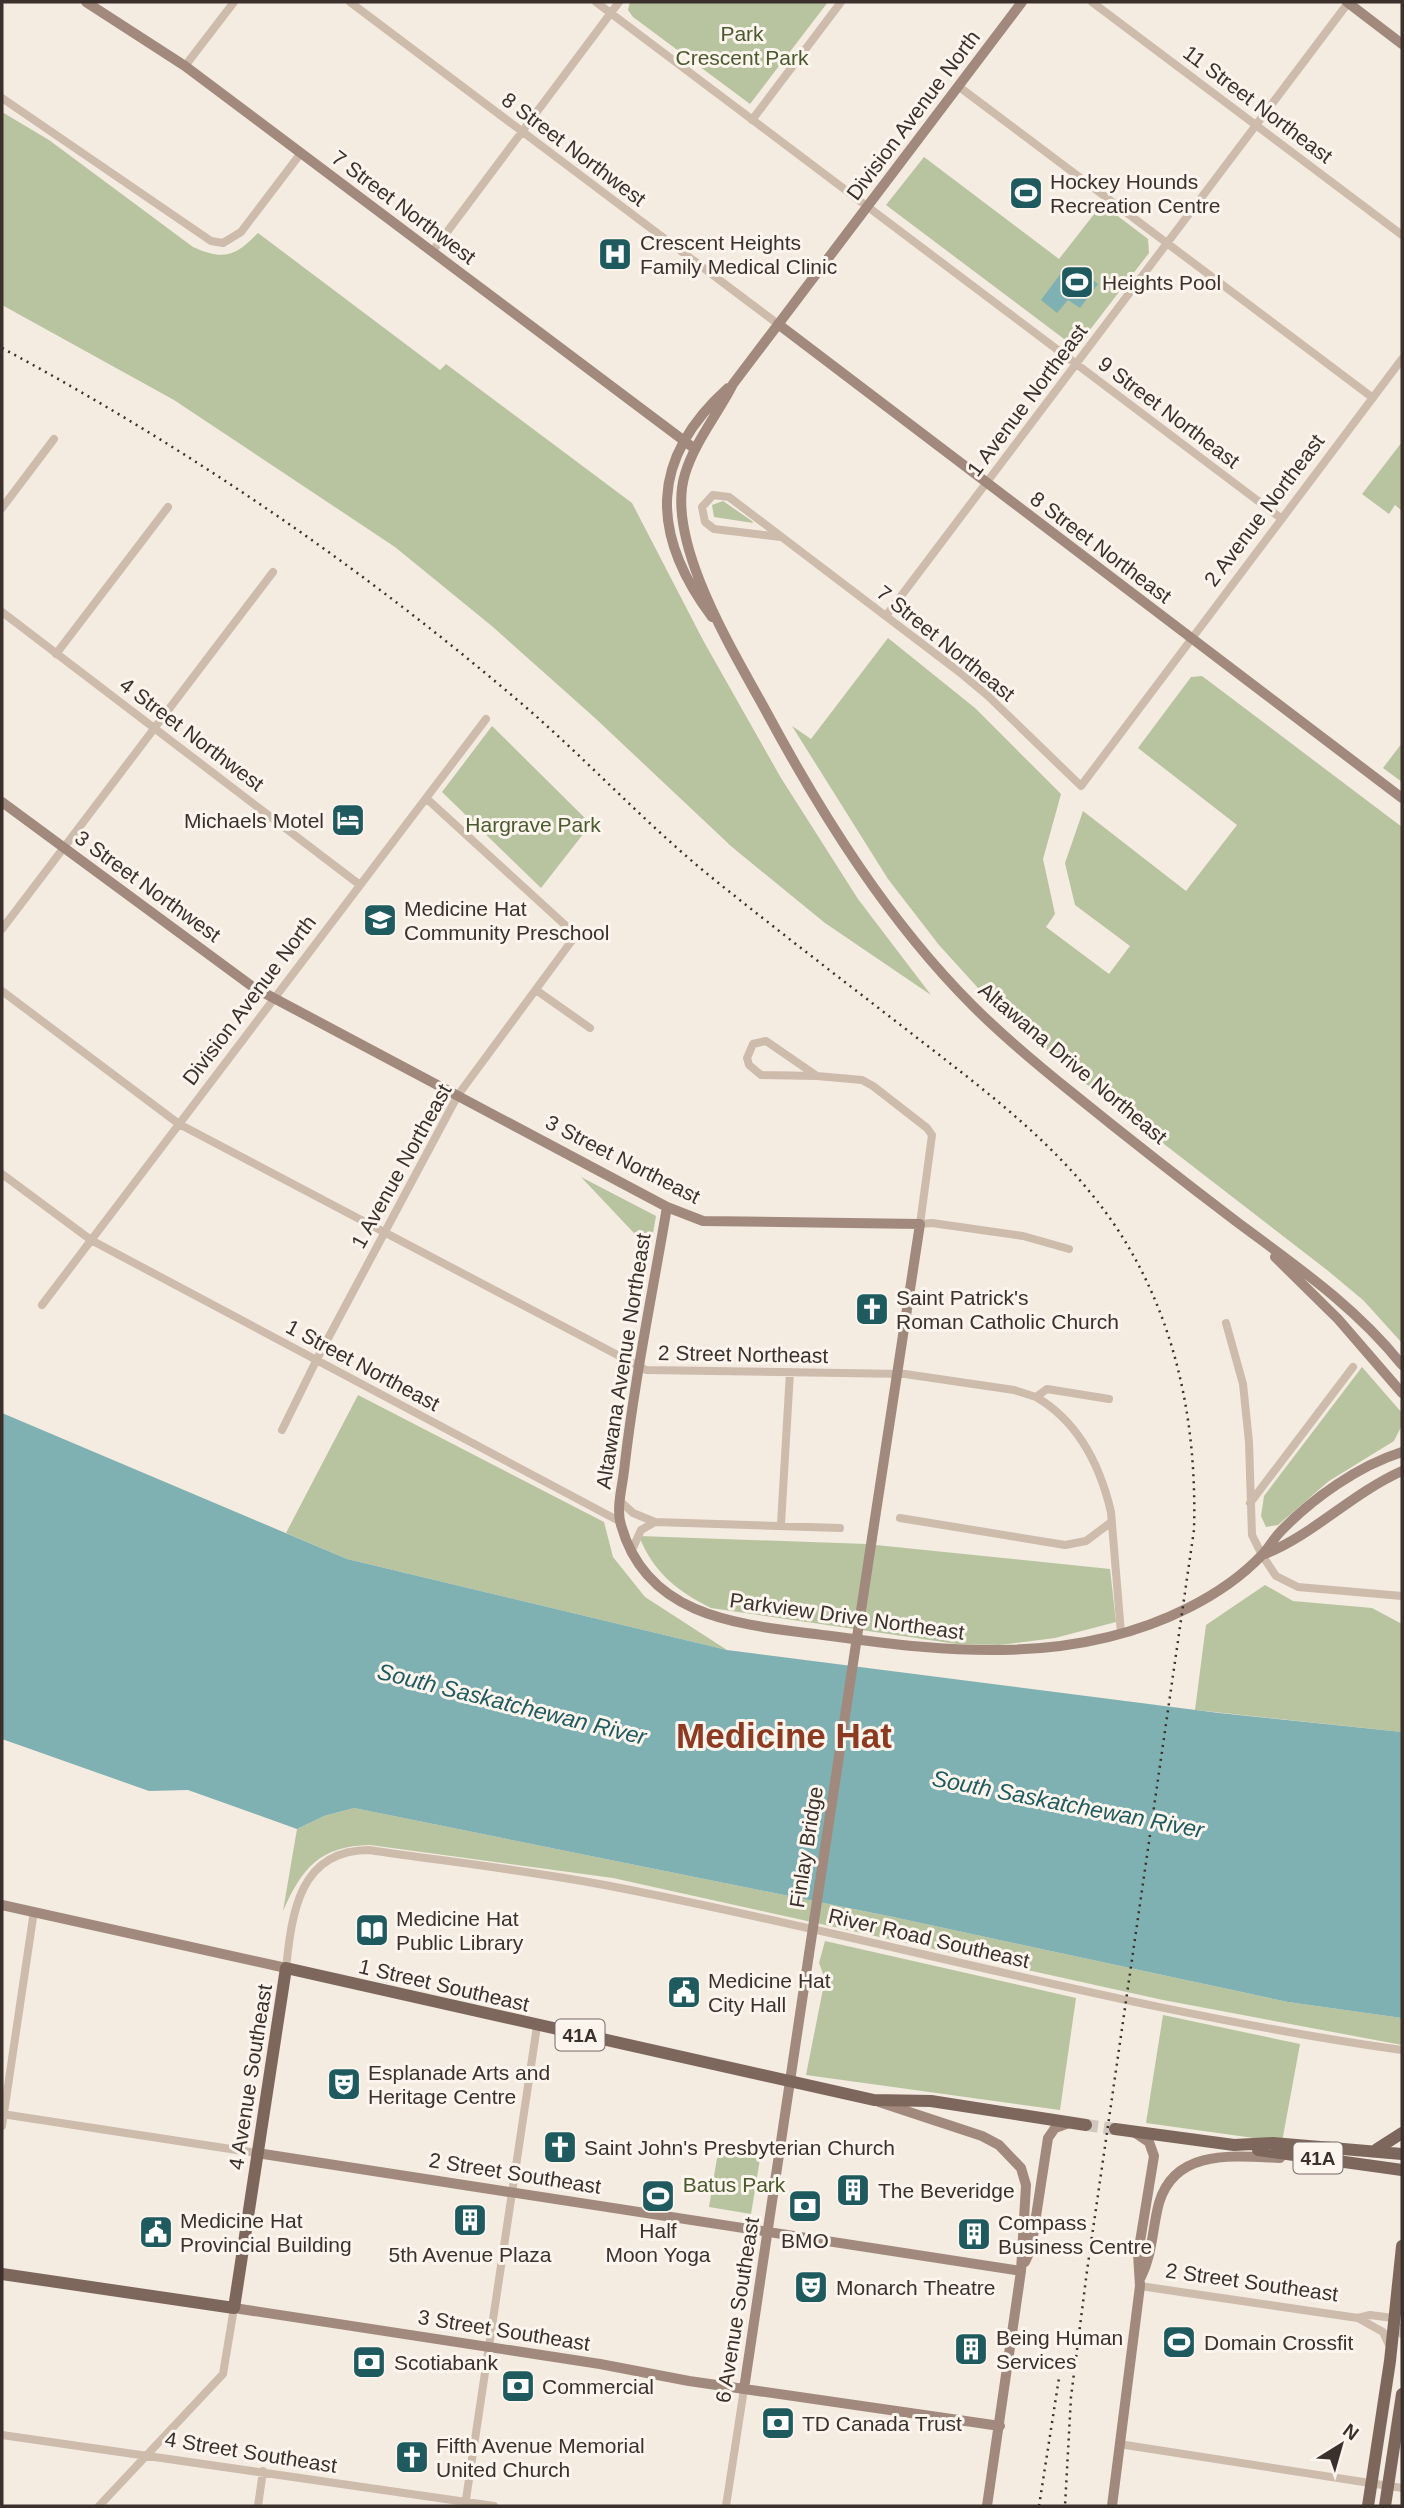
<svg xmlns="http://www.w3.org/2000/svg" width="1404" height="2508" font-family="Arial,sans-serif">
<rect width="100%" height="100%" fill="#f4ebe1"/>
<path fill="#b8c4a0" d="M 630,2 L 828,2 L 750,104 L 633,17 L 628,10 Z
M 2,112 L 49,140 L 193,247 C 224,261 236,256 258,233 L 440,370 L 446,364 L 632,503 L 704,642 L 781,778 L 858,899 L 931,995 L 825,923 L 732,847 L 595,718 L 493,627 L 395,547 L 174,400 L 2,305 Z
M 924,157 L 1059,259 L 1102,204 L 1148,239 L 1149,253 L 1076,348 L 886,205 Z
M 1402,442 L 1402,511 L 1395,505 L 1389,514 L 1362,494 Z
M 723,501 L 752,521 L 753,523 L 714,517 L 712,505 Z
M 888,638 L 975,708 L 1061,794 L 1043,859 L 1055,914 L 1046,927 L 1109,974 L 1130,946 L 1075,905 L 1065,863 L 1083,811 L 1186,891 L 1237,825 L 1138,748 L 1191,677 L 1202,676 L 1402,827 L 1402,1343 L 1363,1300 L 1327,1270 L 1085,1083 L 988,999 L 939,945 L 888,879 L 792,726 L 811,739 Z
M 492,726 L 591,824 L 541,888 L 442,792 Z
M 1402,743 L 1402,782 L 1383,768 Z
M 581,1177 L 656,1216 L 650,1250 Z
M 1362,1367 L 1402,1413 L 1402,1425 L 1394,1441 L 1329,1481 L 1278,1525 L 1266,1527 L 1261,1516 L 1264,1496 Z
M 358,1395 L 604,1522 L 613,1557 L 645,1597 L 727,1650 L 347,1559 L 286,1533 Z
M 639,1536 L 866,1544 L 1110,1569 L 1116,1622 L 1055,1638 L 1000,1645 L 957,1644 L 711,1608 C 677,1591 653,1572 639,1536 Z
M 1265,1585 L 1293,1601 L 1372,1608 L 1402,1624 L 1402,1732 L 1195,1710 L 1206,1625 Z
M 354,1808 L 893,1917 L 1288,2002 L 1402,2018 L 1402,2045 L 1163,2000 L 613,1878 L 370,1845 C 320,1846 302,1868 283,1911 L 297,1829 L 324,1816 Z
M 825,1941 L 1076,1998 L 1060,2110 L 806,2075 L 825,1979 L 819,1963 Z
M 1163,2015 L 1300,2044 L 1282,2142 L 1146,2123 Z
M 718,2152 L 760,2159 L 751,2214 L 709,2207 Z"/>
<path fill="#7fb0b2" d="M 1064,269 L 1079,280 L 1084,273 L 1098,284 L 1080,308 L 1068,300 L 1057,313 L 1041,300 Z
M 2,1413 L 347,1559 L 727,1650 L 1219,1713 L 1402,1732 L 1402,2018 L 1288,2002 L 893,1917 L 354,1808 L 324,1816 L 297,1829 L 188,1790 L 149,1791 L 2,1739 Z"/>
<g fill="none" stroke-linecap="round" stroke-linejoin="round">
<path stroke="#cfc6bd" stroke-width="12" stroke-dasharray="12 6" stroke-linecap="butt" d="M 1086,2125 L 1115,2129"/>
<path stroke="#cdbbac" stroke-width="8" d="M 350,2 L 778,324
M 596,2 L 1282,519
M 1092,2 L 1402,235
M 185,66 L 234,2
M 958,86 L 1373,398
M 2,98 L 211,241 L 223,243 L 241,232 L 301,153
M 752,120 L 841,2
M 432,252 L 619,2
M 2,508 L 54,439
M 781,537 L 714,529 L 705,522 L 702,507 L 713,495 L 729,497 L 958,671 L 988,696 L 1081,786 L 1402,359
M 2,612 L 360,885
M 886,616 L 1348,3
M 56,654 L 168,507
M 2,929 L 273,572
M 536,990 L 590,1028
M 2,991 L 179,1124 L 646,1370 L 905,1374 L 1014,1390 L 1036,1397 L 1047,1389 L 1109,1399
M 817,1076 L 761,1075 L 749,1065 L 747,1058 L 753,1044 L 766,1041 L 817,1076 L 862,1080 L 873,1086 L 927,1128 L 932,1135 L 920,1224 L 932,1223 L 1023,1236 L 1069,1249
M 2,1174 L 91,1240 L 619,1521
M 42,1305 L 486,719
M 1226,1323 L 1243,1384 L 1249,1442 L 1252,1535 L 1262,1555 L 1276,1576 L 1298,1587 L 1402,1596
M 1036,1397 C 1079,1422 1100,1465 1111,1512 L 1121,1633
M 282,1430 L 317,1359 L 458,1095 L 576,935 L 426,798
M 621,1502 L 633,1513 L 655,1522 L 840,1528
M 1250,1503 L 1353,1367
M 900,1518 L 1065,1545 L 1086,1541 L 1110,1523
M 781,1524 L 790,1372
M 632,1550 L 641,1530 L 655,1522
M 286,1968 C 292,1913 299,1850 369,1850 C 451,1862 534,1871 615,1887 C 878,1938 1137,2013 1402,2050
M 2,2114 L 257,2153
M 2,2126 L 34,1911
M 1140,2286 L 1358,2318 L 1370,2315 L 1393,2318 L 1402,2334
M 1358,2318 L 1383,2332 L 1390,2347
M 2,2435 L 494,2506
M 1119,2444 L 1402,2488
M 99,2506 L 223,2374 L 234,2308
M 258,2506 L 263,2471
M 465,2506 L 537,2026
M 726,2506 L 744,2389"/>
<path stroke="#a18a7d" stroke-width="10" d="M 86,2 L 185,66 L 695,449
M 1022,2 L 733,384 C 718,414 695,441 685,474 C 664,541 735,654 767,713 C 823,817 889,922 973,1006 C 1005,1038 1040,1067 1075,1095 C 1128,1138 1183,1181 1237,1222 C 1296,1266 1356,1307 1402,1365
M 1347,2 L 1402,44
M 778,324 L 1402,798
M 712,617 C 650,534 649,459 728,388
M 2,802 L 253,987 L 667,1207 L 703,1221 L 920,1224 L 872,1538
M 667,1207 C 652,1295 634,1382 624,1471 C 622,1488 616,1509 621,1525 C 648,1622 748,1625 831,1636 C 951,1653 1075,1665 1188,1608 C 1214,1595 1242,1576 1262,1555 C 1269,1548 1274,1538 1281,1531 C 1313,1498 1358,1466 1402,1452
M 1275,1257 L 1338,1319 L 1402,1393
M 1265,1554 C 1313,1535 1351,1494 1402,1471
M 2,1905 L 286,1968
M 879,2102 L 982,2136 L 999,2145 L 1021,2168 L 1026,2185 L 1021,2271 L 987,2506
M 257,2153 L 1021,2271
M 1025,2262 L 1031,2249 L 1048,2138 L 1055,2128 L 1069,2123
M 1141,2277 C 1153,2253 1152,2229 1159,2203 C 1175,2148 1235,2156 1280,2158
M 234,2308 L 600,2364 L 689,2381 L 1000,2426
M 744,2389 L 809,1954
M 1112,2506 L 1140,2286 L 1138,2254 L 1154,2156 L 1149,2142 L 1134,2132"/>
<path stroke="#7d675c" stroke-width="12" d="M 1115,2129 L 1234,2145 L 1273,2143 L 1402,2154
M 1377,2149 L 1402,2133
M 1258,2150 L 1402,2170
M 2,2274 L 234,2308 L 286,1968 L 874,2100 L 931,2101 L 1086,2125
M 1368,2506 L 1390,2361 L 1402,2246
M 1385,2506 L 1402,2394"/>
<path stroke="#3b302b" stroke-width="2.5" stroke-dasharray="2 5" stroke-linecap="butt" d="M 2,348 C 186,447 356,563 515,698 C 584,756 645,824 716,881 C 782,934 849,985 916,1037 C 991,1095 1065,1150 1118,1230 C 1177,1321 1197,1424 1194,1530 L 1087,2271 L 1071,2397 L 1065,2506
M 1039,2506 L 1059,2378"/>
<path stroke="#a18a7d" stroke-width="10" d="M 809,1954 L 872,1538"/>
</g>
<defs>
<g id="stadium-square" transform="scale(1.75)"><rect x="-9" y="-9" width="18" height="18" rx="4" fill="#1f5a5e" stroke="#fbf5ee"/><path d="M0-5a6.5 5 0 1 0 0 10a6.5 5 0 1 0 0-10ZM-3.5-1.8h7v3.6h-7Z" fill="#fff"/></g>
<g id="hospital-square" transform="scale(1.75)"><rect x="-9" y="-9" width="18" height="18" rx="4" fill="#1f5a5e" stroke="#fbf5ee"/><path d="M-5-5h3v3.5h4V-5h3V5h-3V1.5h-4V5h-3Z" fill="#fff"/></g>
<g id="hotel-square" transform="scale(1.75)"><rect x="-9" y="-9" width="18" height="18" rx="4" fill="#1f5a5e" stroke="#fbf5ee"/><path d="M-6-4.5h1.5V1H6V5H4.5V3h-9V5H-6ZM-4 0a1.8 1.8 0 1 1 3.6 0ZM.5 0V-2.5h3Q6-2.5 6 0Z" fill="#fff"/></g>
<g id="school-square" transform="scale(1.75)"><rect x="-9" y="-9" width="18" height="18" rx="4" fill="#1f5a5e" stroke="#fbf5ee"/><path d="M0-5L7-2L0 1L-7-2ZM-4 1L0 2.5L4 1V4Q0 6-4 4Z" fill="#fff"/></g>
<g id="church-square" transform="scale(1.75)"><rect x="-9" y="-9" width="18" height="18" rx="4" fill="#1f5a5e" stroke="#fbf5ee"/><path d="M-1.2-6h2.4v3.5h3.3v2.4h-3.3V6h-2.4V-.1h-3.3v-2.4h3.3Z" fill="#fff"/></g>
<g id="library-square" transform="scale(1.75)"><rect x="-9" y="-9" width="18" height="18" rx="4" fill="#1f5a5e" stroke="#fbf5ee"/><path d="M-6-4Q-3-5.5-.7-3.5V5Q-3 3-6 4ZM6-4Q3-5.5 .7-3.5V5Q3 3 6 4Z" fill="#fff"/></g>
<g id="civic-square" transform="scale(1.75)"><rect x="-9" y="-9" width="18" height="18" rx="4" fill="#1f5a5e" stroke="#fbf5ee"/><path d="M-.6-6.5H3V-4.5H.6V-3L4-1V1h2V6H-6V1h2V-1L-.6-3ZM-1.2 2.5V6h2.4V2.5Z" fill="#fff"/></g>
<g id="theatre-square" transform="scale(1.75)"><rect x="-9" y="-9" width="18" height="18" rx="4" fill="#1f5a5e" stroke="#fbf5ee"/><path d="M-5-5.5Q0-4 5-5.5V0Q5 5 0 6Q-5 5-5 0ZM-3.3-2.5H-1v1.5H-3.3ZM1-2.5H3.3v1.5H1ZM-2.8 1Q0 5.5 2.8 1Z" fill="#fff"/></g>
<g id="building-square" transform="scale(1.75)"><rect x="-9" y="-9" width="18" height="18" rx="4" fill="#1f5a5e" stroke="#fbf5ee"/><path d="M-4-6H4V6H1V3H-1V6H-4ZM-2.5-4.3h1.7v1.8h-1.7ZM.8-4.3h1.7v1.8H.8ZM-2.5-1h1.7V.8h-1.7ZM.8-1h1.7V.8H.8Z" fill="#fff"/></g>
<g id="bank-square" transform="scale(1.75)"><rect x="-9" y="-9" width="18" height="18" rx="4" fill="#1f5a5e" stroke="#fbf5ee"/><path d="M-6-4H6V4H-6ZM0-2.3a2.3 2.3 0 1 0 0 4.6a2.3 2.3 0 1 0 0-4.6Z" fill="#fff"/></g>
</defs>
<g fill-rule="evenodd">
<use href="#stadium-square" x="1026" y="193"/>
<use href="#hospital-square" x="615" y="254"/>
<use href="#stadium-square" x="1077" y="282"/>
<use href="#hotel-square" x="348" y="820"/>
<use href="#school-square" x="380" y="920"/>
<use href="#church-square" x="872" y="1309"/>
<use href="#library-square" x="372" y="1930"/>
<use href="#civic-square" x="684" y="1992"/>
<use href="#theatre-square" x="344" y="2084"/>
<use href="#church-square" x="560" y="2147"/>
<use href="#building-square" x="853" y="2190"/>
<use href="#stadium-square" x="658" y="2196"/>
<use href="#bank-square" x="805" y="2206"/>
<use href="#building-square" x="470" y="2220"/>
<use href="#civic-square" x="156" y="2232"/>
<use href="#building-square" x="974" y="2234"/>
<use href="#theatre-square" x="811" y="2287"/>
<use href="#stadium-square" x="1179" y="2342"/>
<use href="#building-square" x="971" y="2349"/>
<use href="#bank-square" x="369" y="2362"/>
<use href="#bank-square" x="518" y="2386"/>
<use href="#bank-square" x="778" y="2423"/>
<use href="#church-square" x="412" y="2457"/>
</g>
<g text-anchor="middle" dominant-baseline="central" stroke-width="6" stroke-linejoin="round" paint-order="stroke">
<g fill="#fbf5ee" stroke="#756b66" stroke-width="2">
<rect x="555.5" y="2019.5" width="49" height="31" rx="5"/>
<rect x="1293.5" y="2142.5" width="49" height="31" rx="5"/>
</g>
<g font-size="19" font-weight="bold" fill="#3b302b">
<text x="580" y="2035">41A</text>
<text x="1318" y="2158">41A</text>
</g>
<g font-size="21" fill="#4a5a2e" stroke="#fbf5ee">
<text x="742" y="33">Park<tspan x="742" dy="24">Crescent Park</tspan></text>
<text x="533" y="824">Hargrave Park</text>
<text x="734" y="2184">Batus Park</text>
</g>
<g font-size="21" fill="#3b302b" stroke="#fbf5ee">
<text transform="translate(1258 104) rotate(37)">11 Street Northeast</text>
<text transform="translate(913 115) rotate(-53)">Division Avenue North</text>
<text transform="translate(574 149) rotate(37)">8 Street Northwest</text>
<text transform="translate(404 207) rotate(37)">7 Street Northwest</text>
<text transform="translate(1027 400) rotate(-53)">1 Avenue Northeast</text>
<text transform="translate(1169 412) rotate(37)">9 Street Northeast</text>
<text transform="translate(1264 510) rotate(-53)">2 Avenue Northeast</text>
<text transform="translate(1101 547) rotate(37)">8 Street Northeast</text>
<text transform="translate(946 643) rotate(39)">7 Street Northeast</text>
<text transform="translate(192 734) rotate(37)">4 Street Northwest</text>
<text transform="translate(148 886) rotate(36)">3 Street Northwest</text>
<text transform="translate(249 1000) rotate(-53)">Division Avenue North</text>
<text transform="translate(1073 1063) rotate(40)">Altawana Drive Northeast</text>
<text transform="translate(623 1159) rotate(27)">3 Street Northeast</text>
<text transform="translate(401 1166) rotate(-61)">1 Avenue Northeast</text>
<text transform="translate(743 1354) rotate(1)">2 Street Northeast</text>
<text transform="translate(623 1361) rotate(-81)">Altawana Avenue Northeast</text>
<text transform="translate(363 1365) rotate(28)">1 Street Northeast</text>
<text transform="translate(847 1616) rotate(8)">Parkview Drive Northeast</text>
<text transform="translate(806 1847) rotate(-81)">Finlay Bridge</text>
<text transform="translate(929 1938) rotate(13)">River Road Southeast</text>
<text transform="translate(444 1985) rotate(13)">1 Street Southeast</text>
<text transform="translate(250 2077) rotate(-81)">4 Avenue Southeast</text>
<text transform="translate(515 2173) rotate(9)">2 Street Southeast</text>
<text transform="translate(1252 2282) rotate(8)">2 Street Southeast</text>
<text transform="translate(737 2310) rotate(-81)">6 Avenue Southeast</text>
<text transform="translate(504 2330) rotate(9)">3 Street Southeast</text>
<text transform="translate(251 2452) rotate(9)">4 Street Southeast</text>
</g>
<g font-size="21" fill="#3b302b" stroke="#fbf5ee" text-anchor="start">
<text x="1050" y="181">Hockey Hounds<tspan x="1050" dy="24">Recreation Centre</tspan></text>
<text x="640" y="242">Crescent Heights<tspan x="640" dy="24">Family Medical Clinic</tspan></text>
<text x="1102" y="282">Heights Pool</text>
<text x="324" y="820" text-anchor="end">Michaels Motel</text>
<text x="404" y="908">Medicine Hat<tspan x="404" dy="24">Community Preschool</tspan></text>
<text x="896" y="1297">Saint Patrick's<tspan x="896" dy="24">Roman Catholic Church</tspan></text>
<text x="396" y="1918">Medicine Hat<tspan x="396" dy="24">Public Library</tspan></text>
<text x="708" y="1980">Medicine Hat<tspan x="708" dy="24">City Hall</tspan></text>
<text x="368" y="2072">Esplanade Arts and<tspan x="368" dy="24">Heritage Centre</tspan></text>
<text x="584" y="2147">Saint John's Presbyterian Church</text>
<text x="878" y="2190">The Beveridge</text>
<text x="180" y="2220">Medicine Hat<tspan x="180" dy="24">Provincial Building</tspan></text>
<text x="998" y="2222">Compass<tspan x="998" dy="24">Business Centre</tspan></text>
<text x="658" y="2230" text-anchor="middle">Half<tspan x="658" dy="24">Moon Yoga</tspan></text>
<text x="805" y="2240" text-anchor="middle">BMO</text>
<text x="470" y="2254" text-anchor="middle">5th Avenue Plaza</text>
<text x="836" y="2287">Monarch Theatre</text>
<text x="996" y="2337">Being Human<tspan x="996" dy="24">Services</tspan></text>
<text x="1204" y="2342">Domain Crossfit</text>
<text x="394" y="2362">Scotiabank</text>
<text x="542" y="2386">Commercial</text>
<text x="802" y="2423">TD Canada Trust</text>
<text x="436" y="2445">Fifth Avenue Memorial<tspan x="436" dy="24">United Church</tspan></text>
</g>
<g font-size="23" font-style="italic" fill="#1f5a5e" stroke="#fbf5ee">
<text transform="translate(512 1704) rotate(14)">South Saskatchewan River</text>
<text transform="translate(1068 1804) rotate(11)">South Saskatchewan River</text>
</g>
<g font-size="35" font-weight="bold" fill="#8c3b22" stroke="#fbf5ee">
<text x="784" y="1735">Medicine Hat</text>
</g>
</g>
<rect width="1404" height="2508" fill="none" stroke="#3b302b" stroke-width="7"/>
<g transform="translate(1341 2445) rotate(37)" stroke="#fbf5ee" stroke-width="5" paint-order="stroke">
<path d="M0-5L12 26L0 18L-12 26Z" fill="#3b302b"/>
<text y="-10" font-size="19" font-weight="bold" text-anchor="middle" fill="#3b302b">N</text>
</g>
</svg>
